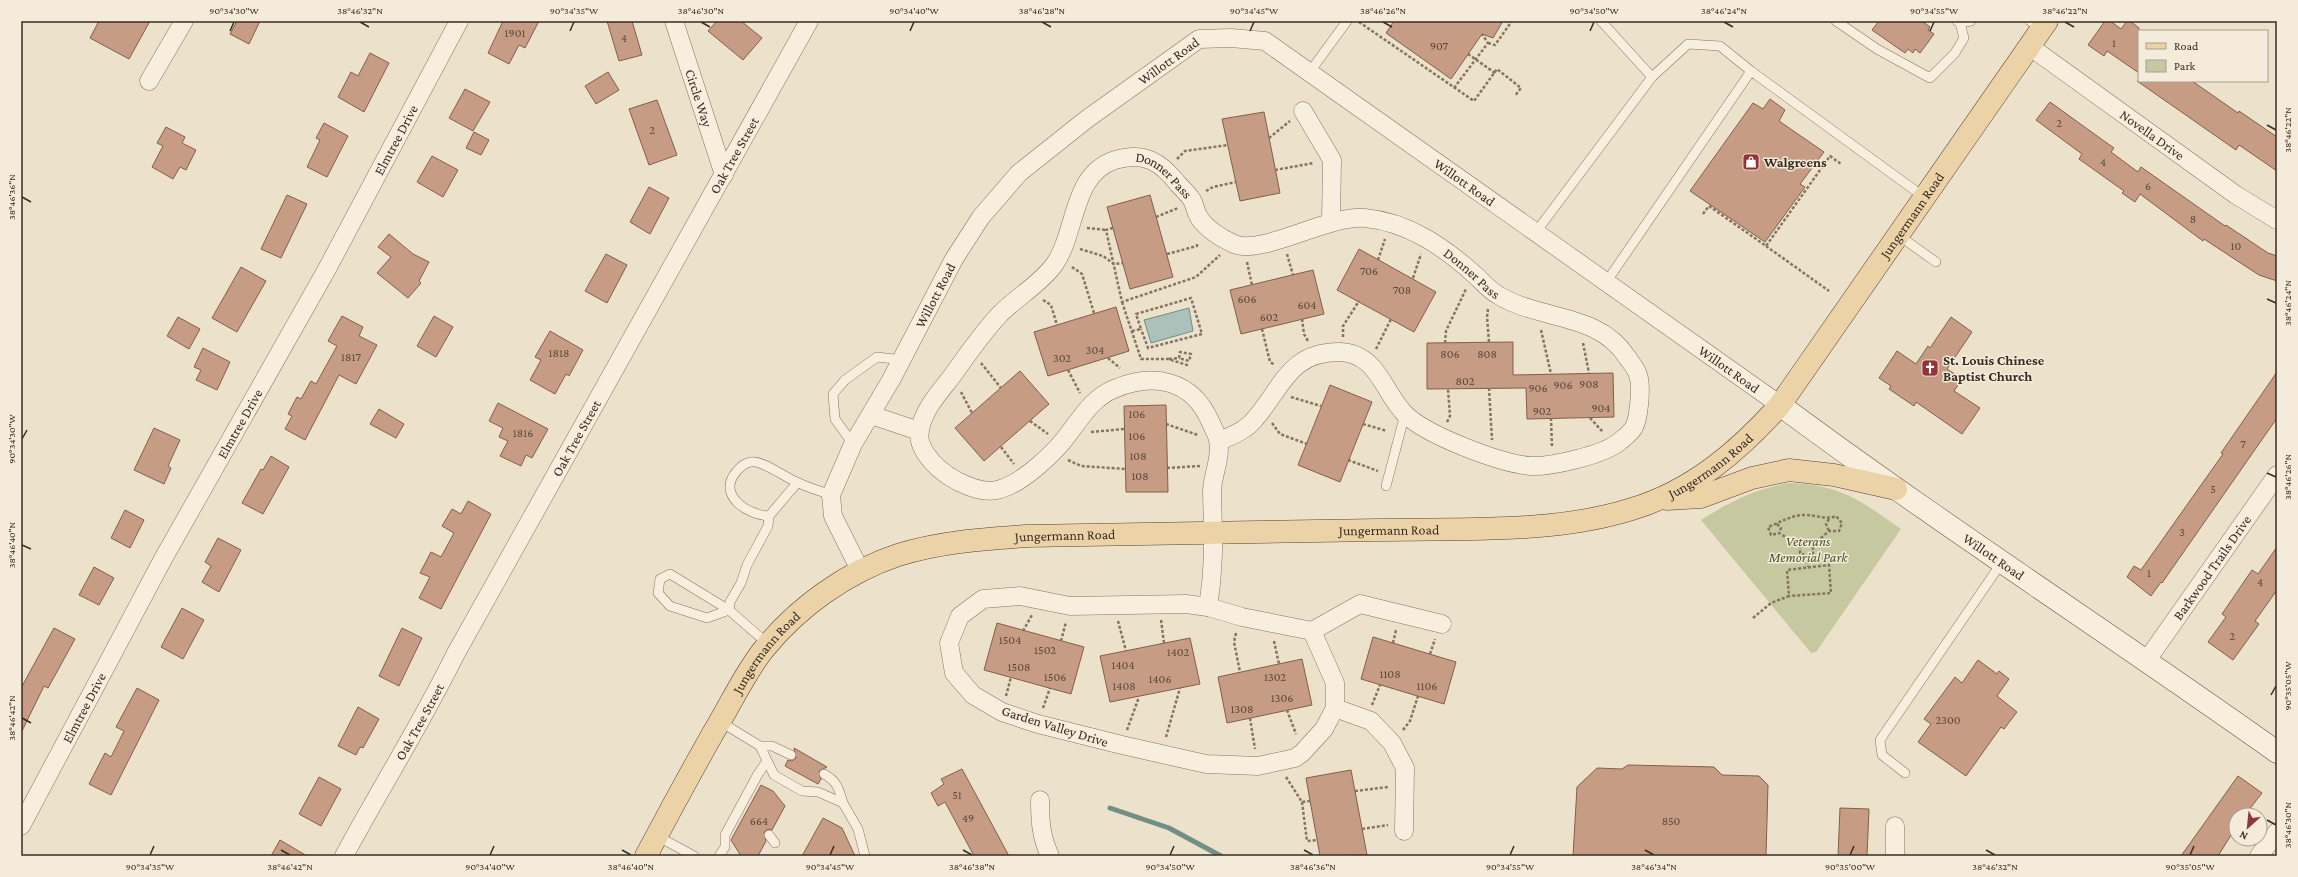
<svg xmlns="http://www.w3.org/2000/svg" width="2298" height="877" font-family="'Crimson Pro',serif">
<rect width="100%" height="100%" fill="#ece1cb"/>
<path fill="#c6c99f" d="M 1788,483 C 1839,484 1860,500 1901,529 L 1816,652 L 1811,653 L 1701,520 C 1731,501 1753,490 1788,483 Z"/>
<path fill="#abc1b9" stroke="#728f86" d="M 1189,308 L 1193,331 L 1151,343 L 1144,320 Z"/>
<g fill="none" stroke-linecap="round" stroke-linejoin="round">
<path stroke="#728f86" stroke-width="5" d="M 1110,808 L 1169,828 L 1221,856"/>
</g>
<path fill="#c69d84" stroke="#845e48" d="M 99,21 L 150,21 L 129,59 L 90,38 Z
M 237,21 L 260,21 L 249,44 L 230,34 Z
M 503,21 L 539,21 L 525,48 L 519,45 L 509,64 L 488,53 Z
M 607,21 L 632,21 L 642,55 L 619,61 Z
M 717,21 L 741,21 L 762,38 L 743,60 L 708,31 Z
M 1394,21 L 1503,21 L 1493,38 L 1482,34 L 1451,79 L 1386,33 Z
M 1879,21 L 1922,21 L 1930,27 L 1928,30 L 1934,34 L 1920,53 L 1915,49 L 1913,53 L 1908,49 L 1905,53 L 1872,30 Z
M 2105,21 L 2110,21 L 2121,29 L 2127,21 L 2130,21 L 2139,28 L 2139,73 L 2107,51 L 2104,56 L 2088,45 Z
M 370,53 L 389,63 L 364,112 L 338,97 L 351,72 L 358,76 Z
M 608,72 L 619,90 L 596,104 L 585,86 Z
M 2137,81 L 2192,81 L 2238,113 L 2239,111 L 2277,137 L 2277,171 L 2239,145 L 2236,150 Z
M 465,89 L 490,102 L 473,131 L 449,118 Z
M 1770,99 L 1785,110 L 1779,121 L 1824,152 L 1800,184 L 1805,187 L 1765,242 L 1690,191 L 1753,103 L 1763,109 Z
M 657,100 L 677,155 L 649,165 L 629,109 Z
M 2050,102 L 2104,141 L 2114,148 L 2111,152 L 2138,172 L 2141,167 L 2225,226 L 2226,225 L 2268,253 L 2277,256 L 2277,281 L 2259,275 L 2204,239 L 2203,241 L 2140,194 L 2135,202 L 2122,193 L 2124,191 L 2079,159 L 2082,154 L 2036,120 Z
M 1264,112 L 1280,193 L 1240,201 L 1222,119 Z
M 324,123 L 348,136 L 327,177 L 307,167 L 320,140 L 316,138 Z
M 166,127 L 185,137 L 182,143 L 196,150 L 186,170 L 180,167 L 173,179 L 152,167 L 163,146 L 157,143 Z
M 474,132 L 489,140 L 481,155 L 466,148 Z
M 432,156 L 458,170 L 443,197 L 417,182 Z
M 649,187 L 669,198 L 650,234 L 630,222 Z
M 287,195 L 307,204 L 281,258 L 261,249 Z
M 1150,195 L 1173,277 L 1130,289 L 1107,207 Z
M 389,234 L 413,254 L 429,262 L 419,281 L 421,283 L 408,298 L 377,273 L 391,257 L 378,247 Z
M 1359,249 L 1436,292 L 1414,332 L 1337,290 Z
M 606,254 L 627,265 L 607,303 L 585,291 Z
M 241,267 L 266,281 L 237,332 L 212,318 Z
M 1313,270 L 1324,314 L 1241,334 L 1230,290 Z
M 1116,307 L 1129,351 L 1048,376 L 1034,332 Z
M 342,316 L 363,327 L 359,336 L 377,345 L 356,384 L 339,375 L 305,440 L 285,429 L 292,416 L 288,414 L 297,397 L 301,399 L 311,381 L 316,384 L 337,346 L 328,341 Z
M 434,316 L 453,327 L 436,357 L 417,346 Z
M 178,317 L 200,329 L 189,349 L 167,336 Z
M 1951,317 L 1972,332 L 1947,369 L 1962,379 L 1954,391 L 1980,408 L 1962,434 L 1916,402 L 1914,406 L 1889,389 L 1891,386 L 1879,378 L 1897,351 L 1916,364 L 1928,346 L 1930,348 Z
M 550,331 L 583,350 L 569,376 L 566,374 L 555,394 L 530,380 L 541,360 L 535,357 Z
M 1513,342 L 1513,375 L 1613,373 L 1614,417 L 1527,419 L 1526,388 L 1427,389 L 1427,343 Z
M 203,348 L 230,362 L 217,390 L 196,380 L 201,370 L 194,367 Z
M 1020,371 L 1049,404 L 984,461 L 955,428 Z
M 2277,372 L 2277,418 L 2162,583 L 2161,582 L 2151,596 L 2127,577 L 2134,566 L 2141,570 L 2223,454 L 2221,453 Z
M 1330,385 L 1372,402 L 1340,482 L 1298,465 Z
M 498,403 L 548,429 L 532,458 L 526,455 L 521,466 L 500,456 L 508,441 L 499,437 L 503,428 L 489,421 Z
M 1166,405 L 1168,492 L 1126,492 L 1124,406 Z
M 379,409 L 404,424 L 396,438 L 370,424 Z
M 154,428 L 180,440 L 168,466 L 171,468 L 164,484 L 134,470 Z
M 271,456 L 289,467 L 263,514 L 242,503 L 261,469 L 263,470 Z
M 468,501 L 491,514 L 441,609 L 419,598 L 430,577 L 420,573 L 431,552 L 441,557 L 454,533 L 442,526 L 452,509 L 461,514 Z
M 125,510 L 144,520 L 130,548 L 111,538 Z
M 218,538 L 241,550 L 219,592 L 202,582 L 211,566 L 205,562 Z
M 2277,547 L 2277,590 L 2255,621 L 2259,624 L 2233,660 L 2208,642 L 2226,617 L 2222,614 L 2252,570 L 2258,574 Z
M 94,567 L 114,578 L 99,605 L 79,595 Z
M 182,608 L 204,620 L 183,659 L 161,647 Z
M 997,623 L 1084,647 L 1071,694 L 984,670 Z
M 54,628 L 75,639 L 48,688 L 44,686 L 21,733 L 21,688 Z
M 402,628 L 422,638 L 399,686 L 379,676 Z
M 1373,637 L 1456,662 L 1444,704 L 1361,679 Z
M 1190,638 L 1200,684 L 1110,702 L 1100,656 Z
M 1302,659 L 1312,705 L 1227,723 L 1218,677 Z
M 1978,660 L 1997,674 L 1999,671 L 2009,679 L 1997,696 L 2017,712 L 2004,729 L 2001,727 L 1966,776 L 1918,742 L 1931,724 L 1924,719 L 1955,677 L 1962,683 Z
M 137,688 L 159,700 L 111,795 L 89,784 L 105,753 L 111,757 L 124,731 L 116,727 Z
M 358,707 L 379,719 L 363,748 L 360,747 L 356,755 L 338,746 Z
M 794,748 L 827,767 L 819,771 L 821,779 L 818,784 L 785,766 L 788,760 L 792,761 L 796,758 Z
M 1628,765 L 1714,767 L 1722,775 L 1759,776 L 1768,785 L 1766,856 L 1573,856 L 1577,787 L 1597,768 L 1622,769 Z
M 962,769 L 981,804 L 1009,856 L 974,856 L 945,802 L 938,806 L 931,793 L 944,784 L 941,779 Z
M 1351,770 L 1367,855 L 1320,856 L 1306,778 Z
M 2238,776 L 2262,793 L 2245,815 L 2236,815 L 2236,827 L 2218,856 L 2181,856 Z
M 319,777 L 341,789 L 321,826 L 299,814 Z
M 761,785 L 773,791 L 785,806 L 772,830 L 768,829 L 764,832 L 766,841 L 758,856 L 741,856 L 731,840 Z
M 1840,808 L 1869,809 L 1867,856 L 1838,856 Z
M 823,818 L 842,828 L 855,856 L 802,856 Z
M 280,840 L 307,856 L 271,856 Z"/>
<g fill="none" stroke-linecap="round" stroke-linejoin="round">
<g stroke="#877360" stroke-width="10">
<path id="service" d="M 1601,21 L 1652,77
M 1836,21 L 1877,49 L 1930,78 L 1955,53 L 1964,38 L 1960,23 L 1957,21
M 2030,21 L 2042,29
M 1960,23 L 1971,21
M 1309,73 L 1347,21
M 1536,232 L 1652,77 L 1688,44 L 1720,46 L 1751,71
M 1898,235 L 1936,262
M 1607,281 L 1751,71 L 1924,197
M 853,444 L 835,419 L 833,394 L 845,380 L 877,357 L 902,360
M 797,483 L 769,516 C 747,515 717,495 736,472 C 740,467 744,463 751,462 C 763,460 787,479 799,483 C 809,488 820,491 831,495
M 1386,486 L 1405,414
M 670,574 L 729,610 L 707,618 L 670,606 L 658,593 L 660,579 Z
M 768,644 L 729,610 L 730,602 L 741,583 L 747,565 L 768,526 L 769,516
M 719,721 L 760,746 L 774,775 L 802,791 L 818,792 L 843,803 L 858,829 L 865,856
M 760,746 L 772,746 L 791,755
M 1905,773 L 1882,755 L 1880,740 L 2002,562
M 824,774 C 837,781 839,789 843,803
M 769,835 L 775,843
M 657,836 L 694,856
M 719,856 L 725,847 L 725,835 L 758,774 L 767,761"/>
</g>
<g stroke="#877360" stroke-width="19">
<g id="minor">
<path id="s1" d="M 674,21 L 724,175"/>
<path id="s2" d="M 2029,46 L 2236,195 L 2277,220"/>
<path d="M 149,81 L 184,21"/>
<path d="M 1303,111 L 1332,160 L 1331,222"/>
<path d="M 871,415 L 919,431"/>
<path id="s3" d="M 860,570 L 833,516 L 831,495 L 853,444 L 891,380 L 954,259 L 981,217 L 1019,173 L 1087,119 L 1199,39 L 1231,38 L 1265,41 L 1780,405"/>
<path d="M 1020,596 L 1070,606 L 1186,604 L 1208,607 L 1242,617 L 1312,631 L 1335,683 L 1335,708 L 1324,729 L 1302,753 L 1295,758 L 1258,766 L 1206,764 L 1122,745 L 1038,724 L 1002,712 L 973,695 L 954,673 L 949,643 L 960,616 L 983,599 Z"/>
<path id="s4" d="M 1208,607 C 1215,564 1213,535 1212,492 C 1212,475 1222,458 1218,440 C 1217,434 1213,428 1210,421 C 1192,380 1154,372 1114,389 C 1094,397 1082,416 1070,432 C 1056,452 1021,485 997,490 C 983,493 969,487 957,481 C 944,474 934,466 926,454 C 919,443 918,437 921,425 C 927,404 943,389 955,372 C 969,352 983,332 1000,314 C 1017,297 1040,284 1054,265 C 1077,233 1071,174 1115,160 C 1144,151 1161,162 1178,184 C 1183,189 1188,194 1192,200 C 1197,210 1194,210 1200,219 C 1208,230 1221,238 1234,244 C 1262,256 1327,215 1365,218 C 1408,222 1444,247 1475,275 C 1483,282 1489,290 1498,295 C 1540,321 1598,312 1627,357 C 1631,363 1636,368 1638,375 C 1642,385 1639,418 1634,427 C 1631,433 1625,437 1619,442 C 1603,455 1551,467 1530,466 C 1499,463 1426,435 1405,414 C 1383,392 1378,353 1339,352 C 1288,352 1282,389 1254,420 C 1245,431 1231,436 1219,441"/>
<path d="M 1312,631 L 1360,604 L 1442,624"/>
<path id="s5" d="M 2147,660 L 2277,475"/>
<path d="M 1335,708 L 1371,721 L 1392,743 L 1405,768 L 1404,831"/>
<path d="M 1040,800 C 1040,821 1041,837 1050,856"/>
<path id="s6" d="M 21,826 L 163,559 L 327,269 L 459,21"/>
<path d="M 1895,826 L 1895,856"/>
<path id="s7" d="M 344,856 C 380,789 421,724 455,655 L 809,21"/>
<path d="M 2259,856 L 2277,832"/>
</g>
</g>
<g stroke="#695543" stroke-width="23">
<g id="secondary">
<path id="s8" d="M 1780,405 C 1942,525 2112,635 2277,752"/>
</g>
</g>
<g stroke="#564234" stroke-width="23">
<g id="primary">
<path d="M 1667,499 L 1701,497 L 1752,478 L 1789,470 L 1834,475 L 1896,489"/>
<path id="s9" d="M 646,856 C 671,809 696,762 723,716 C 736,693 748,669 764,649 C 798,607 847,572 898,555 C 940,542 983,539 1027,536 C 1144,533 1262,531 1380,530 C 1462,528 1553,534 1632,509 C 1692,491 1739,451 1780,405 L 2047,21"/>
</g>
</g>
<path stroke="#877360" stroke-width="2.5" stroke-dasharray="3 2" stroke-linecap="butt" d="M 1359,22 L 1474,101 L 1497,69 L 1521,88 L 1515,96
M 1488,43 L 1495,45 L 1512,21
M 1468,54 L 1495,73
M 1454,88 L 1488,43 L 1482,34
M 1269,138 L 1290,121
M 1177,159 L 1185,151 L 1228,145
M 1275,170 L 1314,163
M 1206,191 L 1213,187 L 1236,182
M 1703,214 L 1709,206 L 1766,246 L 1830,156 L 1841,164
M 1156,217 L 1178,208
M 1087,228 L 1106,230
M 1113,228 L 1106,230 L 1122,302 L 1196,277 L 1220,255
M 1766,246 L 1829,291
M 1080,249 L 1103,256 L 1114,264 L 1123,263
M 1167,254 L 1197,246 L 1197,242
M 1287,254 L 1293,275
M 1378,260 L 1385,239
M 1247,262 L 1252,285
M 1072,267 L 1082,274 L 1094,313
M 1413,278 L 1421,254
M 1043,300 L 1051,305 L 1057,325
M 1122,302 L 1141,359 L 1168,359 L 1190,366
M 1488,309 L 1487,317 L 1489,342
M 1302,319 L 1304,334 L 1308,341
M 1262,329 L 1270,362 L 1275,365
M 1541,330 L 1551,374
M 1132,331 L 1141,329 L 1136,314 L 1191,298 L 1202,334 L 1148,348 L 1141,329
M 1343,337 L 1343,326 L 1359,301
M 1445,343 L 1446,331 L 1466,289
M 1583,343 L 1589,373
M 1376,349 L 1391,319
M 1108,358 L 1120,368
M 1169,359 L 1179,358 L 1180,352 L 1191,354 L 1189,361 L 1179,358
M 981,363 L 1001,388
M 1068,370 L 1080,393
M 1489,388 L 1492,440
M 961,392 L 972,413
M 1291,397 L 1321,406
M 1551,418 L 1552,448
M 1590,418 L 1603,432
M 1030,421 L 1048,434
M 1447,422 L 1450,416 L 1448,389
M 1272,423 L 1280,434 L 1307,444
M 1166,424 L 1198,435
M 1363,424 L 1387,431
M 1091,432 L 1125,429
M 1001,447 L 1014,464
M 1068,460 L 1081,466 L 1126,469
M 1348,460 L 1378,471
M 1167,468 L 1200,466
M 1829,519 L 1826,524 L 1829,531
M 1777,524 L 1781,528 L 1779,533
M 1800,546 L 1807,541 L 1813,545
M 1807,556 L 1813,553 L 1813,545 L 1829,531 L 1839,531 L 1842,523 L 1836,516 C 1826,520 1816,515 1805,515 C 1791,515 1781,522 1768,527 L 1771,535 L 1779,533 L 1800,546 L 1800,553 L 1807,556 L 1808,567
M 1753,618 L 1771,603 L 1789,596 L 1787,570 L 1829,565 L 1831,593 L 1789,596
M 1161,620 L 1164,643
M 1118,621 L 1126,651
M 1023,631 L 1032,615
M 1236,633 L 1234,642 L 1240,672
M 1061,641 L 1066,622
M 1274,641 L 1279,664
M 1393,643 L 1396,630
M 1430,654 L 1435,639
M 1006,696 L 1011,677
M 1372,705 L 1380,685
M 1043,708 L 1050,688
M 1287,710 L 1296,734
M 1250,718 L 1255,749
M 1127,730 L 1139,697
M 1403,730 L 1410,721 L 1418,696
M 1166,737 L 1180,688
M 1286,777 L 1302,802 L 1310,801
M 1355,791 L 1388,787
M 1302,802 L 1307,841 L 1317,840
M 1362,829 L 1388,825"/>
<use href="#service" stroke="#f7eede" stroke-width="9"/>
<use href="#minor" stroke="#f7eede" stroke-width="18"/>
<use href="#secondary" stroke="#f7eede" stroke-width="22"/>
<use href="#primary" stroke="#ebd3a7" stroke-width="22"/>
</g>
<path fill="none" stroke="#392c22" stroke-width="1.5" d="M 360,22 L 369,27M 701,22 L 710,27M 1042,22 L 1051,27M 1383,22 L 1392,27M 1724,22 L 1733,27M 2065,22 L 2074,27M 230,31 L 234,22M 570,31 L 574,22M 910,31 L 914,22M 1250,31 L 1254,22M 1590,31 L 1594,22M 1930,31 L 1934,22M 2267,125 L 2276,130M 22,197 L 31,202M 2267,299 L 2276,303M 22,439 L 27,430M 2267,473 L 2276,477M 22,545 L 31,549M 2271,695 L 2276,686M 22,718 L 31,723M 2267,820 L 2276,825M 281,850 L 290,855M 622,850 L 631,855M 963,850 L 972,855M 1304,850 L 1313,855M 1645,850 L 1654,855M 1986,850 L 1995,855M 150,855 L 154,846M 490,855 L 494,846M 830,855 L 834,846M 1170,855 L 1174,846M 1510,855 L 1514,846M 1850,855 L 1854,846M 2190,855 L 2194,846"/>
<defs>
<g id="shop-square" transform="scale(0.9)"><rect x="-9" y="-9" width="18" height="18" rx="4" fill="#913539" stroke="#f4ebda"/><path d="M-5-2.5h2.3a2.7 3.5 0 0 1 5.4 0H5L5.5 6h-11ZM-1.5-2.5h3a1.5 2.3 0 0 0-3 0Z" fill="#fff"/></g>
<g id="church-square" transform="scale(0.9)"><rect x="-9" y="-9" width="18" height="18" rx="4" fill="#913539" stroke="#f4ebda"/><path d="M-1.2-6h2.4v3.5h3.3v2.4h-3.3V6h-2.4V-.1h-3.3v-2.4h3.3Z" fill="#fff"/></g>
</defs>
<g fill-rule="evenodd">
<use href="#shop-square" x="1751" y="162"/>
<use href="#church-square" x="1930" y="368"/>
</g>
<g text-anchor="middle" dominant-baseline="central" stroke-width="3" stroke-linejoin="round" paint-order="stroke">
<g font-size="12" fill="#5c483a">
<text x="515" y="33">1901</text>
<text x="624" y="38">4</text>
<text x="2114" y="43">1</text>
<text x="1439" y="46">907</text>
<text x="2059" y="123">2</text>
<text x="652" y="130">2</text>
<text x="2103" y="162">4</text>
<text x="2148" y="186">6</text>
<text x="2193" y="219">8</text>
<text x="2236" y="246">10</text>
<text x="1369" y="271">706</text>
<text x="1402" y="290">708</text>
<text x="1247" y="299">606</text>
<text x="1307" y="305">604</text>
<text x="1269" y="317">602</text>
<text x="1095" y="350">304</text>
<text x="559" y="353">1818</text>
<text x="1450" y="354">806</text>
<text x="1487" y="354">808</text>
<text x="351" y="357">1817</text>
<text x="1062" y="358">302</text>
<text x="1465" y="381">802</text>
<text x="1589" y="384">908</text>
<text x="1563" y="385">906</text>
<text x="1538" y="388">906</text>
<text x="1601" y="408">904</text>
<text x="1542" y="411">902</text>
<text x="1137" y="414">106</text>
<text x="523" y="433">1816</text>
<text x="1137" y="436">106</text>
<text x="2243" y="444">7</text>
<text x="1138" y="456">108</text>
<text x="1140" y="476">108</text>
<text x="2213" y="489">5</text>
<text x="2182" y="532">3</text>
<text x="2149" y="573">1</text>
<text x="2260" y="582">4</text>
<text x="2232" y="636">2</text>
<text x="1010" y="640">1504</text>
<text x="1045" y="650">1502</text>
<text x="1178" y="652">1402</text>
<text x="1123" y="665">1404</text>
<text x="1019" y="667">1508</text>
<text x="1390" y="674">1108</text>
<text x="1055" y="677">1506</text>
<text x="1275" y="677">1302</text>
<text x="1160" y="679">1406</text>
<text x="1124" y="686">1408</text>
<text x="1427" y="686">1106</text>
<text x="1282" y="698">1306</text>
<text x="1242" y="709">1308</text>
<text x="1948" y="720">2300</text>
<text x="957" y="795">51</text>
<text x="968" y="818">49</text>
<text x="759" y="821">664</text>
<text x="1671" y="821">850</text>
</g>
<g font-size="14" fill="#392c22" stroke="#f4ebda">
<text stroke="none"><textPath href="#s3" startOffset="643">Willott Road</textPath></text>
<text stroke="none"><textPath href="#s1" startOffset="81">Circle Way</textPath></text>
<text stroke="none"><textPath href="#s2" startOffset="152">Novella Drive</textPath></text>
<text stroke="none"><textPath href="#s6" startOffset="782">Elmtree Drive</textPath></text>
<text stroke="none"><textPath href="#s7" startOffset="802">Oak Tree Street</textPath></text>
<text stroke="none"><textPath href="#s4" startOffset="965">Donner Pass</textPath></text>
<text stroke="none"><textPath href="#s3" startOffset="991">Willott Road</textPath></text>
<text stroke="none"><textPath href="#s9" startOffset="1556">Jungermann Road</textPath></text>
<text stroke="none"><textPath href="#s4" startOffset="1325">Donner Pass</textPath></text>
<text stroke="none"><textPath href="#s3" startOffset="307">Willott Road</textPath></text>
<text stroke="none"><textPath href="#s3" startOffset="1315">Willott Road</textPath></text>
<text stroke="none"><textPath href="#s6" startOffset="458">Elmtree Drive</textPath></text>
<text stroke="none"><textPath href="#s7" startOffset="478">Oak Tree Street</textPath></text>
<text stroke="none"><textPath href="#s9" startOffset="1232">Jungermann Road</textPath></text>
<text stroke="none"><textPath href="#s9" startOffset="897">Jungermann Road</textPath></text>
<text stroke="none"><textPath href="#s9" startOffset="573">Jungermann Road</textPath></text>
<text stroke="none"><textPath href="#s8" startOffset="262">Willott Road</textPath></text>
<text stroke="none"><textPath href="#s5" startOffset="113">Barkwood Trails Drive</textPath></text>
<text stroke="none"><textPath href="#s9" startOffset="237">Jungermann Road</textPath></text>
<text stroke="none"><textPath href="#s6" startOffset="134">Elmtree Drive</textPath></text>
<text stroke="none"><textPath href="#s7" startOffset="154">Oak Tree Street</textPath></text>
<text transform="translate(1055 726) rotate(17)">Garden Valley Drive</text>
</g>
<g font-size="14" font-weight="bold" fill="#392c22" stroke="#f4ebda" text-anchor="start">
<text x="1764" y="162">Walgreens</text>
<text x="1943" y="360">St. Louis Chinese<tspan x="1943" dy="16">Baptist Church</tspan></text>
</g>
<g font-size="14" font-style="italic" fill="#4b542b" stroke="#f4ebda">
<text x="1808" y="541">Veterans<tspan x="1808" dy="16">Memorial Park</tspan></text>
</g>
</g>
<rect width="2298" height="877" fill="none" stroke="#f4ebda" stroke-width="44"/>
<rect x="2138" y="30" width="130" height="52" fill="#f4ebda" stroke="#a99f90"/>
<rect x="2146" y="43" width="20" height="6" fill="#ebd3a7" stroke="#a99f90"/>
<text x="2174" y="50" font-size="12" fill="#392c22">Road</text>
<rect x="2146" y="60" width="20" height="12" fill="#c6c99f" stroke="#a99f90"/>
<text x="2174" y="70" font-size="12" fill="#392c22">Park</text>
<g transform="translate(2248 827) rotate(207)"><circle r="19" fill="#f4ebda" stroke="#a99f90"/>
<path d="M0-3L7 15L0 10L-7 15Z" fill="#913539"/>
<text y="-6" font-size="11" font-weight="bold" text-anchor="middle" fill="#392c22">N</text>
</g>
<rect x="22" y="22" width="2254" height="833" fill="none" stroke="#392c22" stroke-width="1.5"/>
<g font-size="10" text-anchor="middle" fill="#392c22">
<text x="234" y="14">90°34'30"W</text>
<text x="360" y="14">38°46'32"N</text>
<text x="574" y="14">90°34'35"W</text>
<text x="701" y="14">38°46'30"N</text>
<text x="914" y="14">90°34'40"W</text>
<text x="1042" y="14">38°46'28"N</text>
<text x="1254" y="14">90°34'45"W</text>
<text x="1383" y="14">38°46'26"N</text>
<text x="1594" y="14">90°34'50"W</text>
<text x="1724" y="14">38°46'24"N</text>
<text x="1934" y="14">90°34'55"W</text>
<text x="2065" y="14">38°46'22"N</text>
<text transform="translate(2287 130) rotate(-90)" y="4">38°46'22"N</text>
<text transform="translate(11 197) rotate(-90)" y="4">38°46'36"N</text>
<text transform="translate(2287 303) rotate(-90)" y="4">38°46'24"N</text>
<text transform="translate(11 439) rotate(-90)" y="4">90°34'30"W</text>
<text transform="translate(2287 477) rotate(-90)" y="4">38°46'26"N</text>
<text transform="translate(11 545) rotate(-90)" y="4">38°46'40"N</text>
<text transform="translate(2287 686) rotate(-90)" y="4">90°35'05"W</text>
<text transform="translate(11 718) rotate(-90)" y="4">38°46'42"N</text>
<text transform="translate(2287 825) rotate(-90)" y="4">38°46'30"N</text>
<text x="150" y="870">90°34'35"W</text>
<text x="290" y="870">38°46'42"N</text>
<text x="490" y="870">90°34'40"W</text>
<text x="631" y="870">38°46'40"N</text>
<text x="830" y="870">90°34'45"W</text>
<text x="972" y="870">38°46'38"N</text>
<text x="1170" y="870">90°34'50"W</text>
<text x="1313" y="870">38°46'36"N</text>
<text x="1510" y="870">90°34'55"W</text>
<text x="1654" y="870">38°46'34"N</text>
<text x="1850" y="870">90°35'00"W</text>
<text x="1995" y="870">38°46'32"N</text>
<text x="2190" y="870">90°35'05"W</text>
</g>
</svg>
